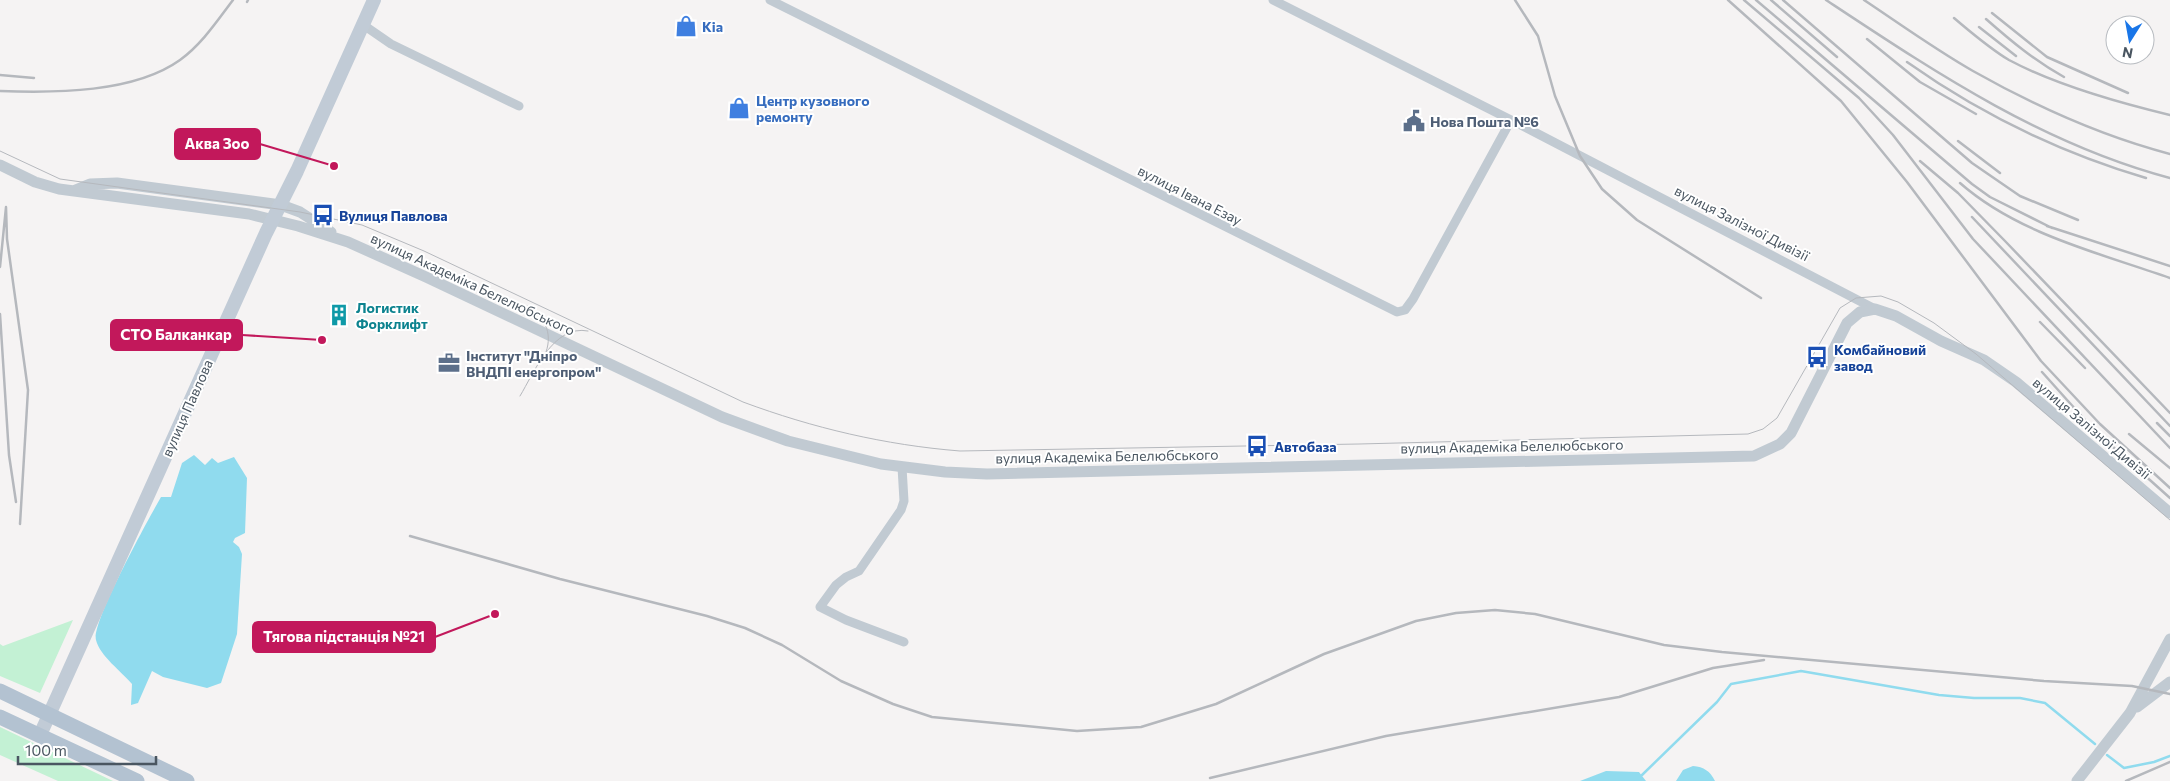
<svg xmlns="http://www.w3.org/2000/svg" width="2170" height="781" font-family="Commissioner,sans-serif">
<rect width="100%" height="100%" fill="#f5f3f3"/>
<path fill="#c3f1d4" d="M 73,620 L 40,693 L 0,676 L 0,644 L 3,646 Z
M 0,727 L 113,781 L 58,781 L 0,755 Z"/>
<path fill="#90dbee" d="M 194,455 L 205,465 L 212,458 L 218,463 L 234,457 L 247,478 L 245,533 L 235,538 L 233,542 L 239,547 L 242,554 L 237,634 L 221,683 L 207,688 L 163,677 L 152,671 L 138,703 L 131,705 L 132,684 C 121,671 100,656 96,640 C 91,623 149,518 161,497 L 171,497 L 182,463 Z
M 1693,766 C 1704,767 1710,771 1715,781 L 1676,781 L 1683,770 Z
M 1606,771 L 1639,772 L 1646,781 L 1580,781 Z"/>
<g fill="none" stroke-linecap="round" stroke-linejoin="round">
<path stroke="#90dbee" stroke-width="2.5" d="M 2107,755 L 2124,768 L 2154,762 L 2170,756
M 1642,775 L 1717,702 L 1731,684 L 1801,671 L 1939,695 L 1974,698 L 2020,698 L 2045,703 L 2095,744"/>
<path stroke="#c1cad2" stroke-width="9" d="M 770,0 L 1397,312 L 1405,310 L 1413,299 L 1511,120
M 1273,0 L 1515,122 L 1875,309
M 362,24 L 391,44 L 519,106
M 902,467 L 904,501 L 901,510 L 859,571 L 846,577 L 836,585 L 820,607 L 846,620 L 904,642"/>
<path stroke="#c1cad2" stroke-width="11" d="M 0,165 L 35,182 L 59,189 L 249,214 L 298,226 L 348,242 L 426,277 L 722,417 L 788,441 L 881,464 L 945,472 L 987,474 L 1754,456 L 1780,444 L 1791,433 L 1847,323 L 1860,312 L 1875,309 L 1896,316 L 1941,341 L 1984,360 L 2016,382 L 2170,513
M 73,191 L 90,184 L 117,183 L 281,205 L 300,212 L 331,232
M 2137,707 L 2170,682
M 2077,781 L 2130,713 L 2170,639"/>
<path stroke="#c1cbd6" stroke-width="14" d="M 40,735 L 266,233 L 297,171 L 374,0"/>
<path stroke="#b3c2d1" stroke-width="15" d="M 0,691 L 187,781
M 0,717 L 137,781"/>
<path stroke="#b5b8bd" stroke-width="1" d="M 0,151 L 60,179 L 300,212 L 362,225 L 424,251 L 743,402 C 813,428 885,445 960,451 L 1359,444 L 1748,434 L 1763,429 L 1777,418 L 1840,308 L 1856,298 L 1881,296 L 1898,302 L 1934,323 L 1976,354 L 2170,520
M 528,306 C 544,317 553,332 546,352
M 520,396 C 534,373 553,324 588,331"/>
<path stroke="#b5b8bd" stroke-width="2.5" d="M 1515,0 L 1538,36 L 1555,96 L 1580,156 L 1602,189 L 1637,220 L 1761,298
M 1728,0 L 1841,101 L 1907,182 L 2041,361 L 2100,424 L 2170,488
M 1744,0 L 1859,98 L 1893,135 L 1973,239 L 2170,448
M 1756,0 L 1972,184 L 1990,197 L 2052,228
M 1771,0 L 1837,57
M 1783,0 L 1972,163 L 2020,196 L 2078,220
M 1826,0 C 1935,72 2042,144 2170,178
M 1864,0 C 1900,24 1936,50 1973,71 C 2035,106 2101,136 2170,154
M 247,2 L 248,0
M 1992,13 L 2047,57 L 2128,93
M 1954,18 C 1972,33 1989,48 2009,60 C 2054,84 2120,103 2170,115
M 1986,19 C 2011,41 2035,61 2064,77
M 1979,27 L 2016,56
M 1867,39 L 1920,82 L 1976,114
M 1907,62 C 1979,113 2061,153 2146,178
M 0,75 L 34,78
M 0,91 C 55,93 134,93 180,60 C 202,44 217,21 233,0
M 1958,141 L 2000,173
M 1920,161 L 1958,193 L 2005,241 L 2170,413
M 1960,183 C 2018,234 2099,253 2170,278
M 1972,217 L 2170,426
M 2047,226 L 2170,266
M 0,267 L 6,207 L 7,239 L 28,390 L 20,524
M 0,314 L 9,455 L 16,502
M 2040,322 L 2085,368
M 2042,372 L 2094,430 L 2170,498
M 2157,423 L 2170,436
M 2129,434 L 2170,468
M 410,536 L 560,579 L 707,616 L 745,628 L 782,645 L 841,681 L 893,704 L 932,717 L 1077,731 L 1141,727 L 1216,704 L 1324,654 L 1416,621 L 1456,613 L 1495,610 L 1535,614 L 1664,645 L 1722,652 L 2044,681 L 2132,686 L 2170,694
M 1210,778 L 1386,736 L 1619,697 L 1713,668 L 1764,660
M 2126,781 L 2170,762"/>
</g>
<defs>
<g id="shop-bare" transform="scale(1.725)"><path d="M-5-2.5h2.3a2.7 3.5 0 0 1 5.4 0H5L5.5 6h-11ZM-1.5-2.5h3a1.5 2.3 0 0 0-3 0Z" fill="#3f7fe0" stroke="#fff" stroke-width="2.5" paint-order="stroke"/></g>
<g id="civic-bare" transform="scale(1.725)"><path d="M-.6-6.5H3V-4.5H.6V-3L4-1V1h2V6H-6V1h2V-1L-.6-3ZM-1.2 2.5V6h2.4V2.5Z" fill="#5c6f8a" stroke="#fff" stroke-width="2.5" paint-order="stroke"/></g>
<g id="bus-bare" transform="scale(1.725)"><path d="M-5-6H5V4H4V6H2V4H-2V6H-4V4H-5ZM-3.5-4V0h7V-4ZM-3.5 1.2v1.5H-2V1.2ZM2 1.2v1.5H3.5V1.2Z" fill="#1a4fb4" stroke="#fff" stroke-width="2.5" paint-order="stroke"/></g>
<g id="building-bare" transform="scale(1.725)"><path d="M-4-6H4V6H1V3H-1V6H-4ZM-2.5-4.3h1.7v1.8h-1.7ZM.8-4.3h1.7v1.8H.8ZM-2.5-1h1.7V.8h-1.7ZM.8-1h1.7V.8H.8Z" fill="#0f9aa8" stroke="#fff" stroke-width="2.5" paint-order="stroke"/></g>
<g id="office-bare" transform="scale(1.725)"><path d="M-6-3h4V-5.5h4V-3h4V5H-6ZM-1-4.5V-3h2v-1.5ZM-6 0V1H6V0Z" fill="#5c6f8a" stroke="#fff" stroke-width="2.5" paint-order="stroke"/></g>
</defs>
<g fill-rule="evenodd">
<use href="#shop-bare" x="686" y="26"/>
<use href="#shop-bare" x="739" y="108"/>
<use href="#civic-bare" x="1414" y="121"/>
<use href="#bus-bare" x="323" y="215"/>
<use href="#building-bare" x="339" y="315"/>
<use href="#bus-bare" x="1817" y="357"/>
<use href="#office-bare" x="449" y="363"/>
<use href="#bus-bare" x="1257" y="446"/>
</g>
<g text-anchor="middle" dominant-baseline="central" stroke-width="4" stroke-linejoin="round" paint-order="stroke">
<g font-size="14" font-weight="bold" fill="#366cbe" stroke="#fff" text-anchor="start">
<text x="702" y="26">Kia</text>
<text x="756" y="100">Центр кузовного<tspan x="756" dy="16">ремонту</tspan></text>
</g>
<g font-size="14" font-weight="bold" fill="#4e5e75" stroke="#fff" text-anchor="start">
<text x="1430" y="121">Нова Пошта №6</text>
<text x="466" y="355">Інститут "Дніпро<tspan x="466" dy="16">ВНДПІ енергопром"</tspan></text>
</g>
<g font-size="14" fill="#4a5661" stroke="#fff">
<text transform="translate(1190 195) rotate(27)">вулиця Івана Езау</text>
<text transform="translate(1742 223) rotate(27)">вулиця Залізної Дивізії</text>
<text transform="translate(473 284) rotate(25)">вулиця Академіка Белелюбського</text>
<text transform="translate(187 408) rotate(-66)">вулиця Павлова</text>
<text transform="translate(2092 428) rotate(40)">вулиця Залізної Дивізії</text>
<text transform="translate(1512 446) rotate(-1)">вулиця Академіка Белелюбського</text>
<text transform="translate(1107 456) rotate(-1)">вулиця Академіка Белелюбського</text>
</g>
<g font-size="14" font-weight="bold" fill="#164399" stroke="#fff" text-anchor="start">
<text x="339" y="215">Вулиця Павлова</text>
<text x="1834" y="349">Комбайновий<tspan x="1834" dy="16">завод</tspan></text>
<text x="1274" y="446">Автобаза</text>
</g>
<g font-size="14" font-weight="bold" fill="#0d838f" stroke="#fff" text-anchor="start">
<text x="356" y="307">Логистик<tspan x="356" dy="16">Форклифт</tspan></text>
</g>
</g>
<path fill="none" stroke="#c2185b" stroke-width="2" d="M334 166L260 144M322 340L242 335M495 614L435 637"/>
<g fill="#c2185b" stroke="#fff" stroke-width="2">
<circle cx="334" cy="166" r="5"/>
<circle cx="322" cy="340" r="5"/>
<circle cx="495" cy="614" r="5"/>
</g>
<g fill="#c2185b" stroke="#c2185b" stroke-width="2">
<rect x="175" y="129" width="85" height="30" rx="5"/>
<rect x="111" y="320" width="131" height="30" rx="5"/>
<rect x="253" y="622" width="182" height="30" rx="5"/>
</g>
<g font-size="15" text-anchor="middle" font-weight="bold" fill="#fff">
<text x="217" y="149">Аква Зоо</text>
<text x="176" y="340">СТО Балканкар</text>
<text x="344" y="642">Тягова пiдстанцiя №21</text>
</g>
<g transform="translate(2130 40) rotate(191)"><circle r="24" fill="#ffffff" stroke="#b7bbc0"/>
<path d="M0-4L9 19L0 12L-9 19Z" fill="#1976e8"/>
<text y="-8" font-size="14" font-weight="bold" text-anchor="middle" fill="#4a5661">N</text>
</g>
<path d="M18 756v8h138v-8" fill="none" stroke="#4a5661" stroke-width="2.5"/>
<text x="25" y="756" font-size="15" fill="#4a5661" stroke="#ffffff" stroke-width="4" paint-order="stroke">100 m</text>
</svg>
